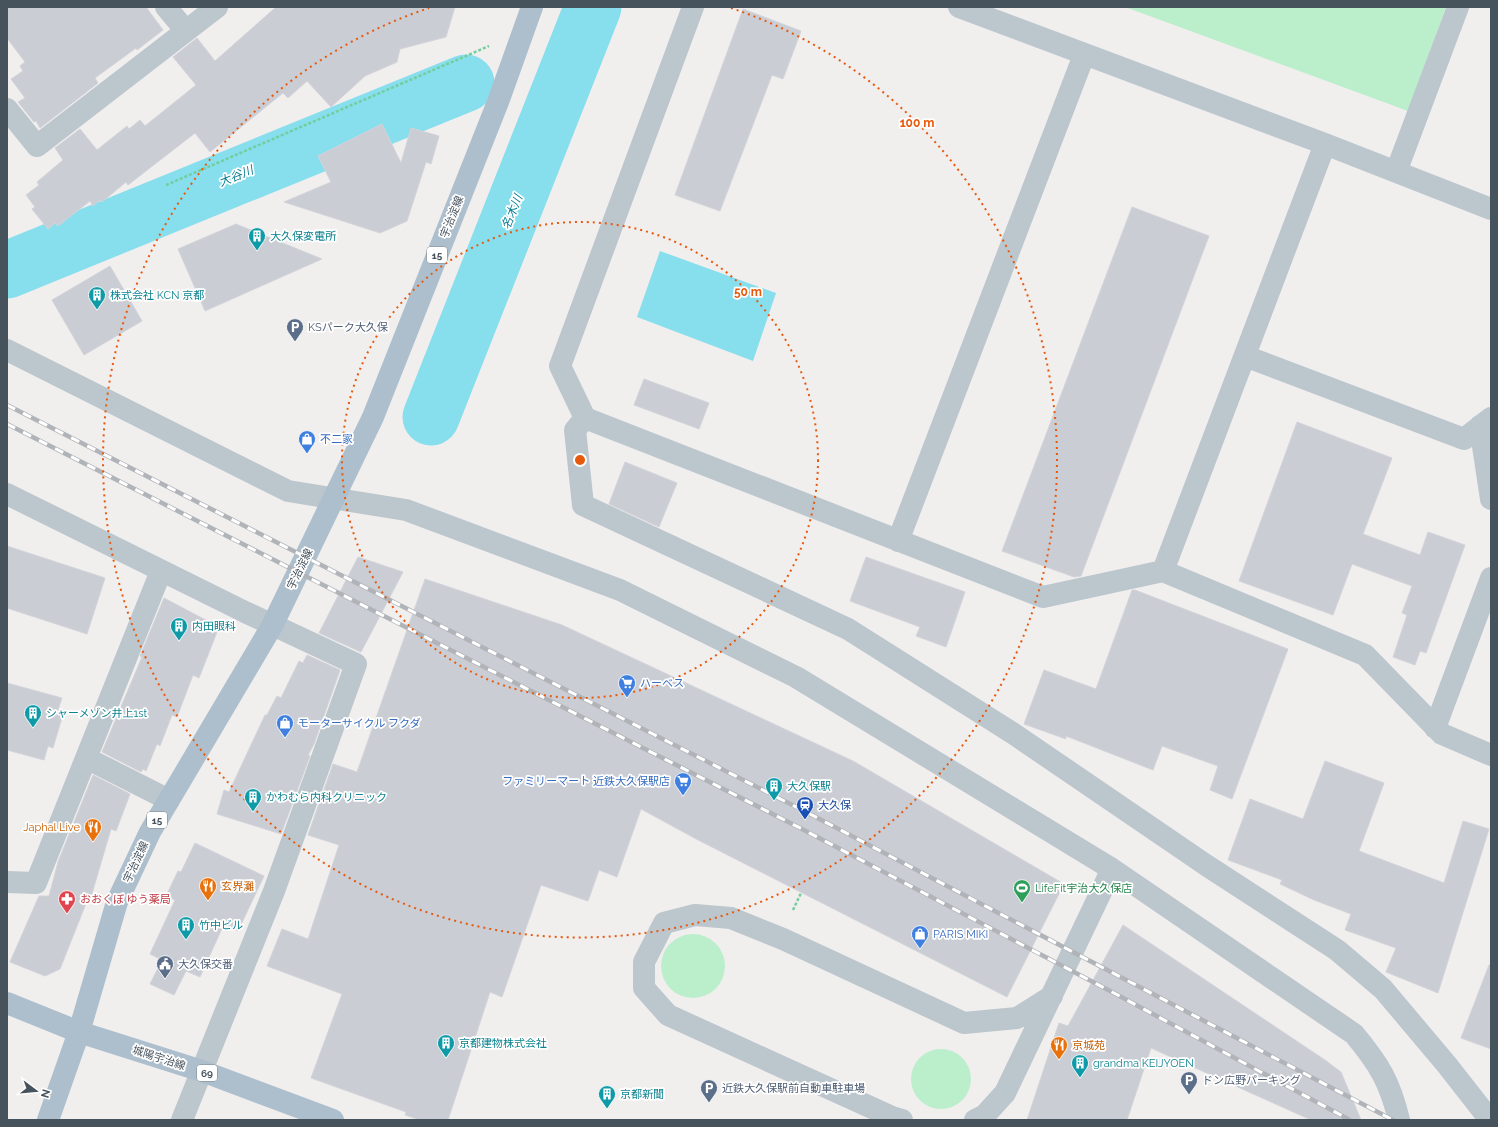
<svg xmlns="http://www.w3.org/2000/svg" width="1498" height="1127" font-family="Raleway,'Noto Sans JP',sans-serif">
<rect width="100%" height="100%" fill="#f1eeee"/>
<path fill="#bbefcc" d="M 1125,7 L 1446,7 L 1408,111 Z
M661 966a32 32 0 1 1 64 0a32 32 0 1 1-64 0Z
M911 1079a30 30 0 1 1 60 0a30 30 0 1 1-60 0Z"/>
<path fill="#87deed" d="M 660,251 L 776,293 L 753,361 L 637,317 Z"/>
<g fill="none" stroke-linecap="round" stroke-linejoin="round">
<path stroke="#87deed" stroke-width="57" d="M 7,270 L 466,83
M 431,417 L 593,7"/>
</g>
<path fill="#cacdd3" stroke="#d2d4da" d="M 7,7 L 146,7 L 163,30 L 137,50 L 136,48 L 95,78 L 98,83 L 40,128 L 36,121 L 34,122 L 18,102 L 25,98 L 11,79 L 23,71 L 20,66 L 25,62 L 7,38 Z
M 276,7 L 455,7 L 446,37 L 400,49 L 397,62 L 365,76 L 331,107 L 307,81 L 288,98 L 283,93 L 210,152 L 195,133 L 128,185 L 126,182 L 102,202 L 100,200 L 93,206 L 90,201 L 58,226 L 55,223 L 48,229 L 32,209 L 35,207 L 26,195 L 39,185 L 37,182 L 63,160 L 55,148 L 80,129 L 97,150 L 127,126 L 129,129 L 140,120 L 145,126 L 196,85 L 173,57 L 197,38 L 215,61 Z
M 743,9 L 801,31 L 783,79 L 772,75 L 720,211 L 675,195 Z
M 382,124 L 401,163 L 411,128 L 439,136 L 431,164 L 426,162 L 407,221 L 380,233 L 284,202 L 331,182 L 318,156 Z
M 1132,207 L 1209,236 L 1081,576 L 1074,577 L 1002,551 Z
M 236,224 L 322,259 L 205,311 L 178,249 Z
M 110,266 L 142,321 L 84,355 L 52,300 Z
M 644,379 L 709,403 L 699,429 L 634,405 Z
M 1297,422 L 1392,458 L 1363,534 L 1420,555 L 1428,532 L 1465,545 L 1426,653 L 1420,651 L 1415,665 L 1393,657 L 1407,615 L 1402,613 L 1412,586 L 1352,564 L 1333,615 L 1239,581 Z
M 625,462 L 677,483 L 659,527 L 609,504 Z
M 7,546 L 105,578 L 87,634 L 7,608 Z
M 358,557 L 403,572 L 361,652 L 319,633 Z
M 866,557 L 965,592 L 946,647 L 916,636 L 920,627 L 850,601 Z
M 425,579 L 562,625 L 853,761 L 1064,884 L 1007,997 L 698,840 L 641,809 L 617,877 L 599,870 L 588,901 L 541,885 L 502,997 L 490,992 L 448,1120 L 420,1120 L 405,1115 L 406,1112 L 311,1078 L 342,994 L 267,966 L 282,929 L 308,939 L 339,845 L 308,835 L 333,764 L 357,772 Z
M 1132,590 L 1135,590 L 1288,649 L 1232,799 L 1210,790 L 1218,766 L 1162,746 L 1153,770 L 1066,736 L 1066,739 L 1024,724 L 1044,670 L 1096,689 Z
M 164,598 L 219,627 L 199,678 L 193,675 L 177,717 L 172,715 L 160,746 L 157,744 L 146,771 L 143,769 L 141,772 L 102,752 L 142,657 L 140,656 Z
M 307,655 L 340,670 L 314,744 L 308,755 L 310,756 L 281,834 L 217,814 L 224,790 L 229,792 L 265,715 L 267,715 L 277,696 L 281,698 L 299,661 L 303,663 Z
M 7,683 L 62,698 L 58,710 L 64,711 L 53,748 L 48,746 L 44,760 L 7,750 Z
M 1325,761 L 1384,783 L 1359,851 L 1444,883 L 1463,821 L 1489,829 L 1438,993 L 1386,972 L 1396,948 L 1345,930 L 1351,914 L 1314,900 L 1280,884 L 1282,880 L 1228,860 L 1250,799 L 1303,819 Z
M 93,775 L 130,794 L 116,831 L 111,829 L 91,897 L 89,896 L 60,969 L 45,976 L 10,962 L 39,896 L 49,896 L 58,862 Z
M 195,843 L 264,876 L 238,931 L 224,924 L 200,977 L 186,971 L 174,995 L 150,984 L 162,960 L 150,954 L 175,900 L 166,896 L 178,871 L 181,872 Z
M 1123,925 L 1325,1060 L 1341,1072 L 1361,1120 L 1311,1120 L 1151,1048 L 1127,1120 L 1027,1120 L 1059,1023 L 1068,1026 Z
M 1489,965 L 1491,965 L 1491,1049 L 1461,1038 Z"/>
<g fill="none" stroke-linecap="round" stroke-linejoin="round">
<path stroke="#72ce9c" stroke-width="2.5" stroke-dasharray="3 2" stroke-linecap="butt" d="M 166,185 L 489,46
M 793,910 L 801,893"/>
<path stroke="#bcc6cd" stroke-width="22" d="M 166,7 L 186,31
M 693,7 L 560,366 L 585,418 L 1043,597 L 1163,571 L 1365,655 L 1442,734 L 1491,755
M 959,7 L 1325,144 L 1491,209
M 7,109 L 37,146 L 217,7
M 1396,172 L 1458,7
M 7,350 L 288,491 L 406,510 L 620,590 L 796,677 L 1112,869 L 1354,1034 C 1379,1064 1390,1082 1399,1120
M 1245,356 L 1464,439 L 1491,418
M 585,418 L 575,430 L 583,505 L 848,629 L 1014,734 L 1206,865 L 1337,950 L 1383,989 L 1447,1065 L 1490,1120
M 1480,426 L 1491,499
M 7,494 L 245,612 L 356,664 L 274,891 L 182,1120
M 898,541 L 1084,55
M 1163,571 L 1325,144
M 1435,728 L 1491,578
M 86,758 L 169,800
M 7,882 L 36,883 L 161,571
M 902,1120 L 892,1117 L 668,1015 L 644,988 L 644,962 L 664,923 L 695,915 L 731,918 L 783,939 L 964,1023 L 1017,1018 L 1052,996
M 975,1120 L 985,1115 L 1005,1093 L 1112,869"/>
<path stroke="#adbfcd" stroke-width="22" d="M 7,1003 L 79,1032 L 202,1071 L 333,1120
M 48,1120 L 79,1032 L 117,902 L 150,832 L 272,626 L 373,417 L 498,102 L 532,7"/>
<g stroke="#b0b4b8" stroke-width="4.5">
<path id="rail" d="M 7,405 L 810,814 L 1393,1120
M 7,424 L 802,829 L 1112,992 L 1350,1120"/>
</g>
<use href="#rail" stroke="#fff" stroke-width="3" stroke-dasharray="9" stroke-linecap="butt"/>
</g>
<g fill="none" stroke="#e8590c" stroke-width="2" stroke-dasharray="2 4">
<circle cx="580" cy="460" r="238"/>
<path d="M731 8A477 477 0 1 1 429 8"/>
</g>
<defs>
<g id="building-pin" transform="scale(0.9)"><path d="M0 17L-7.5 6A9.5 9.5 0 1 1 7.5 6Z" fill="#0f9aa8" stroke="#fff"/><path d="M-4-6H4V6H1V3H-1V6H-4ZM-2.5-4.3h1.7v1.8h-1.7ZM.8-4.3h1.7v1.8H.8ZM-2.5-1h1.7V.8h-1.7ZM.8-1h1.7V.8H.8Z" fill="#fff"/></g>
<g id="parking-pin" transform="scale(0.9)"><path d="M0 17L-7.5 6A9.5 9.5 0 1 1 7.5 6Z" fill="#5c6f8a" stroke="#fff"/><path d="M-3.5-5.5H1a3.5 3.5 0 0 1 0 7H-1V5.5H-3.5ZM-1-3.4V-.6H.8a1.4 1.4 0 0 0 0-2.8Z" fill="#fff"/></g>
<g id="shop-pin" transform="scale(0.9)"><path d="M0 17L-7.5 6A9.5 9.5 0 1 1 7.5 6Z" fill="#3f7fe0" stroke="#fff"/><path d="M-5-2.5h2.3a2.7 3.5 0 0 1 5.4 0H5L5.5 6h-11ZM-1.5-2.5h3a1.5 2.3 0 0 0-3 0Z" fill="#fff"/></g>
<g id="supermarket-pin" transform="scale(0.9)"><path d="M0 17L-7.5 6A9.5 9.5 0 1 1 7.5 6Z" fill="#3f7fe0" stroke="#fff"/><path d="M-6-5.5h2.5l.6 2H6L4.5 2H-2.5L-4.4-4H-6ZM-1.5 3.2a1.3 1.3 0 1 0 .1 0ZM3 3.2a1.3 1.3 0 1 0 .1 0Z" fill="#fff"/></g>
<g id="station-pin" transform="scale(0.9)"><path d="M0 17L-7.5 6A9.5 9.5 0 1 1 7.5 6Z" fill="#1a4fb4" stroke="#fff"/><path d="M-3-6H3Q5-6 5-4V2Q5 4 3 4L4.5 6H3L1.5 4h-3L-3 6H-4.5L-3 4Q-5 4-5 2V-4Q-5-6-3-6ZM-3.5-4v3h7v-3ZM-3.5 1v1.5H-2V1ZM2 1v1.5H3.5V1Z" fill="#fff"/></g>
<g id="restaurant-pin" transform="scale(0.9)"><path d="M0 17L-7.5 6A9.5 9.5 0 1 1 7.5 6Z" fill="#e8710a" stroke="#fff"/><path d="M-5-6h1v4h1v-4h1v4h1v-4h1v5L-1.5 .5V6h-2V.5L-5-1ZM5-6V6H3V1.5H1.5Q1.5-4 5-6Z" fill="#fff"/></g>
<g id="stadium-pin" transform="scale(0.9)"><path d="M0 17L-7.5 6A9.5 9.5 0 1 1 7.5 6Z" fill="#2e9e5b" stroke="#fff"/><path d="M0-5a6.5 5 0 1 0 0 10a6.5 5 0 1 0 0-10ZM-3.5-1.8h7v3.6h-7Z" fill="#fff"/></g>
<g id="pharmacy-pin" transform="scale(0.9)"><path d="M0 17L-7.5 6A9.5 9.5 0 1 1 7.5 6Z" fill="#e0444e" stroke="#fff"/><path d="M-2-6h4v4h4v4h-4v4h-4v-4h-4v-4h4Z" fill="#fff"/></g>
<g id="civic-pin" transform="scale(0.9)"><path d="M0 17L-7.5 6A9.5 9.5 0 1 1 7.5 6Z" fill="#5c6f8a" stroke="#fff"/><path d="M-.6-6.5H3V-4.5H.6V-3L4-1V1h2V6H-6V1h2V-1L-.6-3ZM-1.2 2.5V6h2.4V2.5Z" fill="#fff"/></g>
</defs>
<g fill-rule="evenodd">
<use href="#building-pin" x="257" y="236"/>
<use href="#building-pin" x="97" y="295"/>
<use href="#parking-pin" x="295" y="327"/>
<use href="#shop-pin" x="307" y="439"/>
<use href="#building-pin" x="179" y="626"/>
<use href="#supermarket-pin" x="627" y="683"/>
<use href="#building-pin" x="33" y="713"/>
<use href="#shop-pin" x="285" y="723"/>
<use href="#supermarket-pin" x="683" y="781"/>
<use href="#building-pin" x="774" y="786"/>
<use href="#building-pin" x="253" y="797"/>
<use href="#station-pin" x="805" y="805"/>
<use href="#restaurant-pin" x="93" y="827"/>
<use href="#restaurant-pin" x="208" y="886"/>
<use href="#stadium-pin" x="1022" y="888"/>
<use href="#pharmacy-pin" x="67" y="899"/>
<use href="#building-pin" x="186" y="925"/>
<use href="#shop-pin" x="920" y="934"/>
<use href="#civic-pin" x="165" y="964"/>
<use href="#building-pin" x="446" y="1043"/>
<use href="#restaurant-pin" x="1059" y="1045"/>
<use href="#building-pin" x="1080" y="1063"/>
<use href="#parking-pin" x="1189" y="1080"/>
<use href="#parking-pin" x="709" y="1088"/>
<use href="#building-pin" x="607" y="1094"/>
</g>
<g text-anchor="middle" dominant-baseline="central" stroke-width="3.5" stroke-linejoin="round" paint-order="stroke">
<g fill="#fff" stroke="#7e868d" stroke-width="1">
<rect x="427" y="247" width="20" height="16" rx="3"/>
<rect x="147" y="812" width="20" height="16" rx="3"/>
<rect x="197" y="1065" width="20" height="16" rx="3"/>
</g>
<g font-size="10" font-weight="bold" fill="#46525c">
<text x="437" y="255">15</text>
<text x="157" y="820">15</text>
<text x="207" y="1073">69</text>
</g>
<g font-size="11" fill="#46525c" stroke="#fff">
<text transform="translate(452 217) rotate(-68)">宇治淀線</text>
<text transform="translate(300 569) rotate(-64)">宇治淀線</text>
<text transform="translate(136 862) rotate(-65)">宇治淀線</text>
<text transform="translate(159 1058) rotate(18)">城陽宇治線</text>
</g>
<g font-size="11" fill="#0d838f" stroke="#fff" text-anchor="start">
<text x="270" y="236">大久保変電所</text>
<text x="110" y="295">株式会社 KCN 京都</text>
<text x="192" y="626">内田眼科</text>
<text x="46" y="713">シャーメゾン井上1st</text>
<text x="787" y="786">大久保駅</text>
<text x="266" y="797">かわむら内科クリニック</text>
<text x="199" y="925">竹中ビル</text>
<text x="459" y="1043">京都建物株式会社</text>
<text x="1093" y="1063">grandma KEIJYOEN</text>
<text x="620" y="1094">京都新聞</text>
</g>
<g font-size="11" fill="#4e5e75" stroke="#fff" text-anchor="start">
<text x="308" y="327">KSパーク大久保</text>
<text x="178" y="964">大久保交番</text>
<text x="1202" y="1080">ドン広野パーキング</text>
<text x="722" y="1088">近鉄大久保駅前自動車駐車場</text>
</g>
<g font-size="11" fill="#366cbe" stroke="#fff" text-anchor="start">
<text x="320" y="439">不二家</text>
<text x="640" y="683">ハーベス</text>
<text x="298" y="723">モーターサイクル フクダ</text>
<text x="670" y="781" text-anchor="end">ファミリーマート 近鉄大久保駅店</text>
<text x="933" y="934">PARIS MIKI</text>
</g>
<g font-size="11" fill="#164399" stroke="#fff" text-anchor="start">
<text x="818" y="805">大久保</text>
</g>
<g font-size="11" fill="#c56008" stroke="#fff" text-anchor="start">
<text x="80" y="827" text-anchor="end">Japhal Live</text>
<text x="221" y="886">玄界灘</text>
<text x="1072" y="1045">京城苑</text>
</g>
<g font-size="11" fill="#27864d" stroke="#fff" text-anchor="start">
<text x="1035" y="888">LifeFit宇治大久保店</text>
</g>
<g font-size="11" fill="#be3a42" stroke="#fff" text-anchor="start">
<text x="80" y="899">おおくぼ ゆう薬局</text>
</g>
<g font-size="12" font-style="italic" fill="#0a7f94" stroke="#fff">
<text transform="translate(236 176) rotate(-22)">大谷川</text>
<text transform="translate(512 212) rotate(-68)">名木川</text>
</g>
</g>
<circle cx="580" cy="460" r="6" fill="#e8590c" stroke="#fff" stroke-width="2"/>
<g font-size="12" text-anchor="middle" font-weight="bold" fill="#e8590c" stroke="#fff" stroke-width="3.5" stroke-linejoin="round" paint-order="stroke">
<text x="917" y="127">100 m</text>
<text x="748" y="296">50 m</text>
</g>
<rect width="1498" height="1127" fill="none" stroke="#46525c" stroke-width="16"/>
<g transform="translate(36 1091) rotate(106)" stroke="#ffffff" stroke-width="3" paint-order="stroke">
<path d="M0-3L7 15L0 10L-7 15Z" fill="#46525c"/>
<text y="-6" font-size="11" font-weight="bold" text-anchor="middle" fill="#46525c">N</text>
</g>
</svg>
